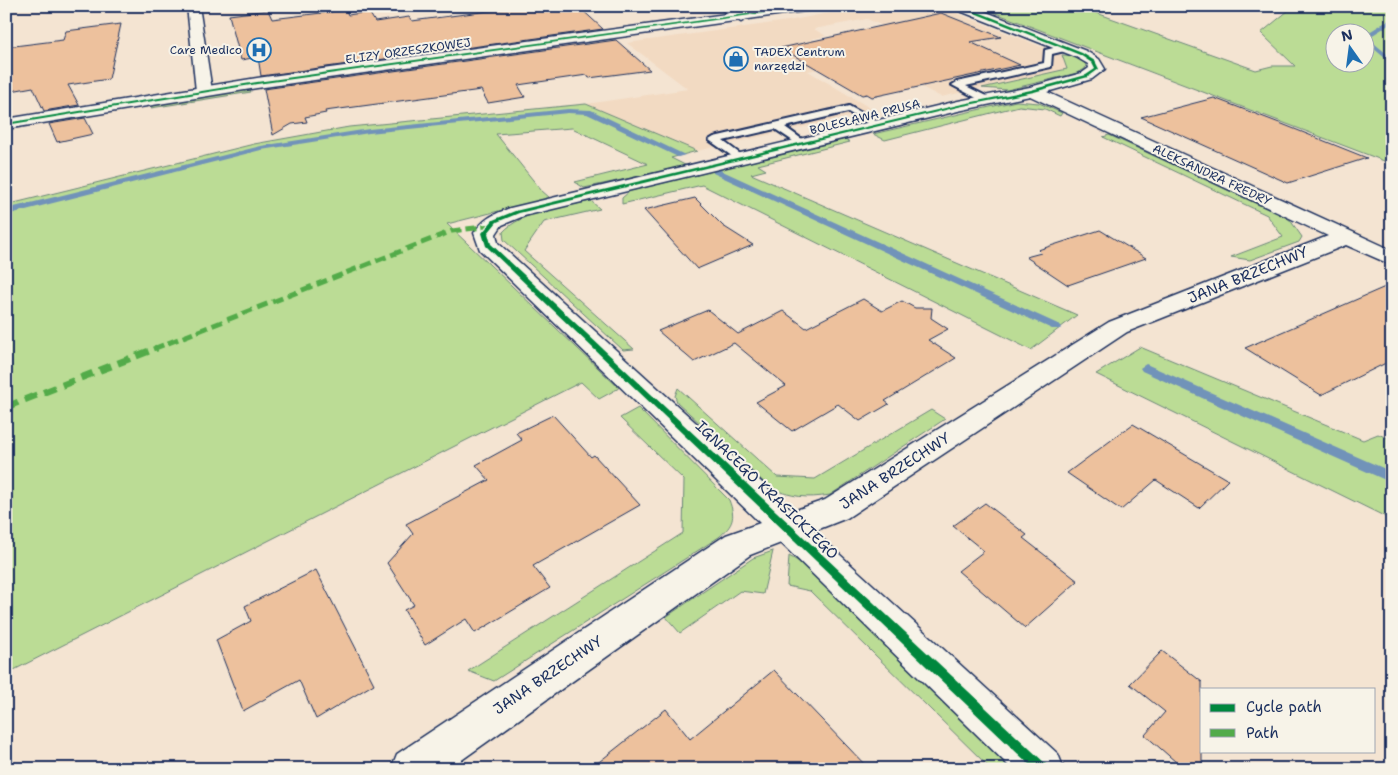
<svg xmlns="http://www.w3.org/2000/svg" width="1398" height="775" font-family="'Shantell Sans',sans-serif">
<rect width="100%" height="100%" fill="#f4e4d2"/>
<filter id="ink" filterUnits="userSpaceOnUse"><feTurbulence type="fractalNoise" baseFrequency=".02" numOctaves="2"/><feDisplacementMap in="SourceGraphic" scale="10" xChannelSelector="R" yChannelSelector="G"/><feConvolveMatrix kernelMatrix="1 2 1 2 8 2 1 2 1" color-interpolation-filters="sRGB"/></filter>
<g filter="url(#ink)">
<path fill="#f2dac2" d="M 863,6 L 900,6 L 916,13 L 941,7 L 1062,55 L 1067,69 L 941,97 L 887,69 L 899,33 L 867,19 L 814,29 L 826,36 L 811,39 L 851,63 L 808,71 L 875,111 L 697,151 L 586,104 L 688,89 L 627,43 L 788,21 Z"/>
<path fill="#bbdc95" stroke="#6b867a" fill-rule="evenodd" d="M 977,6 L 1077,6 L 1256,70 L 1272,66 L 1295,66 L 1261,33 L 1294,6 L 1392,6 L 1392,164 ZM 1336,32 L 1366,32 L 1366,62 L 1336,62 Z
M 1062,55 C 1072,55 1079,57 1086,65 L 1085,69 L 1077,73 L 1007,90 L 982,88 L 1067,69 Z
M 250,89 L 251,92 L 151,108 L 151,105 Z
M 1016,101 L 1039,103 L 1062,113 L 1060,116 L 1045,109 L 1019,106 L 885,140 L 873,134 Z
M 586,104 L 697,151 L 671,158 L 687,166 L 584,188 L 575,182 L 648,164 L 572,128 L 496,134 L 541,190 L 550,198 L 447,224 L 619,388 L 599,399 L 581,382 L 6,674 L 6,205 L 254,144 L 349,127 Z
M 1109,135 L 1280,214 L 1290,220 L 1302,237 L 1299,242 L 1250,260 L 1231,257 L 1283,237 L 1267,215 L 1103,137 Z
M 845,139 L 850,142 L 758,165 L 766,170 L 751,174 L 1077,315 L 1031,350 L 702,185 L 622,204 L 622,198 L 630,191 Z
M 591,201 L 600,209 L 544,222 L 524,251 L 634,349 L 623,350 L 504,240 L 503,232 C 522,211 564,207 591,201 Z
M 1140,347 L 1363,440 L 1378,434 L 1392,440 L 1392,520 L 1096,374 Z
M 678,388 L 777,477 L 815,479 L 931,410 L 945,419 L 830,495 C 806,499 792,497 770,488 L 677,402 L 675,396 Z
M 638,408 L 729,500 C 736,518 733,525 719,537 L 494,681 L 468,671 L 683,533 L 684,480 L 620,418 Z
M 773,551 L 763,594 L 740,591 L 680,633 L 666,617 L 753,558 Z
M 789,556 L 805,565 L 1015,769 L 991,769 L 810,591 L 787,586 Z"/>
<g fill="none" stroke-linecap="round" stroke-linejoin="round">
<path fill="#7193b9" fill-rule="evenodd" d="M 1392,18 L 1392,23 L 1371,36 L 1370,40 L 1392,58 L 1392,64 L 1366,42 L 1366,34 Z
M 568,109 L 591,110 L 685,155 L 678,157 L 587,114 L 568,113 L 369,133 L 261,150 L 6,215 L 6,209 L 261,146 L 369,129 Z
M 716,168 L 1060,325 L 1062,327 L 1060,329 L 1052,329 L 713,173 L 713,169 Z
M 1146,364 L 1392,472 L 1392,483 L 1142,371 L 1140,368 Z"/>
</g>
<path fill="#edc19d" stroke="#1b2f5e" d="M 527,6 L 578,6 L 603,29 L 261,76 L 258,57 L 241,60 L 229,15 L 268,10 L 272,19 L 346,10 L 348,15 L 369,12 L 375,22 L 409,17 L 412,21 Z
M 941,13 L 1001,37 L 970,42 L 1020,65 L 872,97 L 867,94 L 862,95 L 781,48 Z
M 121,24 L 109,79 L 68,85 L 79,105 L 44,111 L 33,87 L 6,92 L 6,47 L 63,40 L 66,31 Z
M 616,40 L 650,70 L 589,78 L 587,75 L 518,85 L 525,97 L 488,103 L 481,90 L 325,111 L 326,113 L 305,117 L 307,122 L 292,124 L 273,135 L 264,89 Z
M 1214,98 L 1282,124 L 1367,158 L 1288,183 L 1141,117 Z
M 85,118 L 93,134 L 57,142 L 49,124 Z
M 695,198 L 723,226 L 753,245 L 697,269 L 644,210 Z
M 1100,230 L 1146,258 L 1068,285 L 1026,257 L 1041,253 L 1038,250 Z
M 1392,284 L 1392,360 L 1321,395 L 1245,348 Z
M 863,299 L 882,311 L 902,301 L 915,308 L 932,308 L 931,318 L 948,329 L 928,340 L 956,358 L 885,401 L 889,404 L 860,421 L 838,404 L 792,431 L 756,402 L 786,386 L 734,343 L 694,362 L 658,331 L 708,310 L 738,334 L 783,311 L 806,328 Z
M 553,415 L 591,457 L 594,455 L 640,505 L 533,566 L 550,588 L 475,633 L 466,619 L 425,645 L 404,610 L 414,605 L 387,563 L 413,534 L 406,524 L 489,480 L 476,465 L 522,440 L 516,433 Z
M 1133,424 L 1228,480 L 1199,508 L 1156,480 L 1121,510 L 1067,473 Z
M 985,503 L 1027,535 L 1023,538 L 1078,581 L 1025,628 L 958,571 L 984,551 L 953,526 Z
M 316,570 L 374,684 L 316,719 L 299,680 L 243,711 L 216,640 L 251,621 L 245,606 Z
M 1162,651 L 1202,682 L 1202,769 L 1184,769 L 1145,735 L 1165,712 L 1130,684 Z
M 774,670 L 869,769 L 590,769 L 666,709 L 690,739 Z"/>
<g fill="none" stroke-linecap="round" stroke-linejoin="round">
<g stroke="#1b2f5e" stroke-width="4">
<path id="service" d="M 1066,45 L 1070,48 L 1069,50 L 1052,54 L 1051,67 L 966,86 L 990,98 L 990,102 L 984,102 L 952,85 L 957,82 L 1044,63 L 1045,50 Z
M 849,106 L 883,125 L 882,127 L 874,127 L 848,112 L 785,127 L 806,142 L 807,144 L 802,147 L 775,129 L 723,141 L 743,156 L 744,158 L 739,161 L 709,140 L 714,137 Z"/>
</g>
<g stroke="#1b2f5e" stroke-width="3">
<path id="minor" d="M 187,6 L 199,6 L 212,91 L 210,94 L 198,94 L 196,91 Z
M 716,6 L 731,6 L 748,18 L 741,22 Z
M 953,6 L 971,6 L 1086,51 L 1099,59 L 1105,69 L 1092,79 L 1047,92 L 1392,250 L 1392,265 L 1346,245 L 1127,332 L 847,518 L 814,531 L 1058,754 L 1064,769 L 1012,769 L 781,543 L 750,555 L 449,769 L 391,769 L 397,754 L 726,535 L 760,523 L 480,250 L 474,233 C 485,217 493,215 510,208 L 958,101 L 1030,87 L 1082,73 L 1089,68 L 1088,64 L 1076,57 L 955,9 ZM 1030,96 L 1328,236 L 1109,322 L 825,500 L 793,511 L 498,243 L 496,234 L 502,225 L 524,216 L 958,111 Z"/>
</g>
<g stroke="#1b2f5e" stroke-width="3">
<path id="tertiary" d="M 784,6 L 819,6 L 813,10 L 257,88 L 6,129 L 6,119 L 257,78 Z"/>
</g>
<use href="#service" fill="#f7f3e8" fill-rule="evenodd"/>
<use href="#minor" fill="#f7f3e8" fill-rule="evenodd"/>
<use href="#tertiary" fill="#f7f3e8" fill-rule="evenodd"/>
<path stroke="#52ab49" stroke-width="5" stroke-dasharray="11 5" stroke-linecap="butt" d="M 153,349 L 452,231 L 490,226"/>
<path stroke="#52ab49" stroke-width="7" stroke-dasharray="13 7" stroke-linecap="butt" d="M 6,407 L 157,348"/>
<g stroke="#f7f3e8" stroke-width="3">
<path id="cycleway" d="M 804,6 L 815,6 L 257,84 L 6,125 L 6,123 L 257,82 Z
M 957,6 L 963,6 L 1082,53 L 1095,61 L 1099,69 L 1088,77 L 1034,92 L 958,107 L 519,213 L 497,222 L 488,233 L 491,244 L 1047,765 L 1049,769 L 1034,769 L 486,246 L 482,233 L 493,220 L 515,211 L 958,105 L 1031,90 L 1086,75 L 1095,69 L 1092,63 L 1080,55 Z"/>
</g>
<use href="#cycleway" fill="#00873e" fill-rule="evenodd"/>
</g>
</g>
<defs>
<g id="hospital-ring" transform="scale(1.25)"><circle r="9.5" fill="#f7f3e8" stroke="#1f6fb2" stroke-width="1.5"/><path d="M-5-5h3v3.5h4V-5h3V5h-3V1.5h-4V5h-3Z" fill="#1f6fb2"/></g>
<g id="shop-ring" transform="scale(1.25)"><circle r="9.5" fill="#f7f3e8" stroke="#1f6fb2" stroke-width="1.5"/><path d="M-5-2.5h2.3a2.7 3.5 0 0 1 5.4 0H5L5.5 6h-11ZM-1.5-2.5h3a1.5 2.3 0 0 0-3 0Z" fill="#1f6fb2"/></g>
</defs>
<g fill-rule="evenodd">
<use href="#hospital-ring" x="259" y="50"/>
<use href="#shop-ring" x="736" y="59"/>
</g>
<g text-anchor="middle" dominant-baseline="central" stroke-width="4" stroke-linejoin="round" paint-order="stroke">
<g font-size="12" fill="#1b2f5e" stroke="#f7f3e8" text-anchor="end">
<text x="242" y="50">Care Medico</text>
<text x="754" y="52" text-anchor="start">TADEX Centrum<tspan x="754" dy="14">narzędzi</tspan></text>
</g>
<g font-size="12" fill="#1b2f5e" stroke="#f7f3e8">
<text transform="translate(408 51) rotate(-8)">ELIZY ORZESZKOWEJ</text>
<text transform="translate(865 117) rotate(-14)">BOLESŁAWA PRUSA</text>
<text transform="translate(1212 175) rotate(25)">ALEKSANDRA FREDRY</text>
</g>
<g font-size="15" fill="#1b2f5e" stroke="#f7f3e8">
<text transform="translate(1248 275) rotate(-22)">JANA BRZECHWY</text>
<text transform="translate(895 471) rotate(-33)">JANA BRZECHWY</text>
<text transform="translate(767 490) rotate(44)">IGNACEGO KRASICKIEGO</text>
<text transform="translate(548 675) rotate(-34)">JANA BRZECHWY</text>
</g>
</g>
<rect width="1398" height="775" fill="none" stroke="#f7f3e8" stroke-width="25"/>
<rect x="12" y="12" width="1373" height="750" fill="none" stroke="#1b2f5e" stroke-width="2" filter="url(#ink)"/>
<rect x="1200" y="688" width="175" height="65" fill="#f7f3e8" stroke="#9fa5b1"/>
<rect x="1210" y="704" width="25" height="8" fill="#00873e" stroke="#9fa5b1"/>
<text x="1246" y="712" font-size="15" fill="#1b2f5e">Cycle path</text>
<rect x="1210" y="729" width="25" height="8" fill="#52ab49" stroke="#9fa5b1"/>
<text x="1246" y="738" font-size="15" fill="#1b2f5e">Path</text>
<g transform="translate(1350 48) rotate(346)"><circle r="24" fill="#f7f3e8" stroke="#9fa5b1"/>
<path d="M0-4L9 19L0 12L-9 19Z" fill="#1f6fb2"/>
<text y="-8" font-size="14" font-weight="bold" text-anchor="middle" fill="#1b2f5e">N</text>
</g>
</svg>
